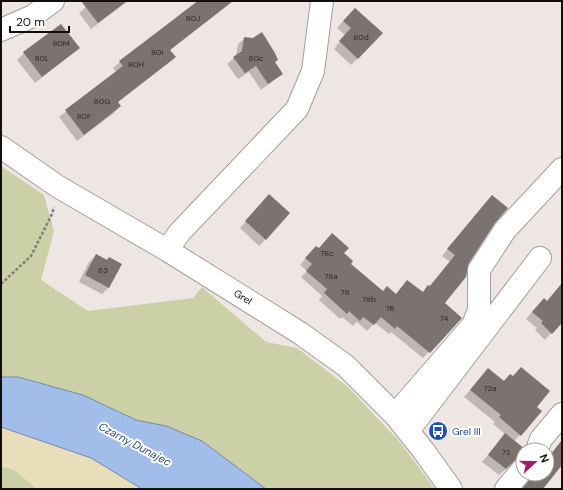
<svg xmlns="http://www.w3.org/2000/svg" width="563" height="490" font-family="'DM Sans',sans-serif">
<rect width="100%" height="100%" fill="#eee6e3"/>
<path fill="#cbd0a6" d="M 1,166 L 44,195 L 54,231 L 41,280 L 88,311 L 193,298 L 202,287 L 266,342 L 297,348 L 348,387 L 399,441 L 435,489 L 266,489 L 251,478 L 166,426 L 136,420 L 83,395 L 19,377 L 1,377 Z
M 1,466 L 15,470 L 37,489 L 1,489 Z"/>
<path fill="#e8deb9" d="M 1,427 L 91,458 L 142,489 L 37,489 L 15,470 L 1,466 Z"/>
<path fill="#a1bdea" stroke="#7688a8" d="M 1,377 L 18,377 L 83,395 L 136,420 L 166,426 L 202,441 L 266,489 L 142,489 L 91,458 L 1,427 Z"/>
<path fill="#0003" d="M 93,1 L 128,1 L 91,29 L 79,13 Z
M 197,1 L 233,1 L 170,50 L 174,57 L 168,63 L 117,102 L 120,106 L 114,113 L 77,141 L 59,117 L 116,72 L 113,68 L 120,62 Z
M 349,15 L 358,58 L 351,65 L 334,49 L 345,35 L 337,28 Z
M 245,38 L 274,63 L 282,74 L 261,90 L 249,72 L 238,79 L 227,64 L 236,56 L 238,44 Z
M 79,48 L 35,83 L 17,60 L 24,53 Z
M 263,202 L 266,239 L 259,246 L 240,228 Z
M 486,202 L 494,223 L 444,303 L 461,318 L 423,358 L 391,332 L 389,334 L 375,323 L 367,331 L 357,322 L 353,326 L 342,317 L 340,319 L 319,300 L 322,296 L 301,277 L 307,271 L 300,265 L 310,253 L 343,253 L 350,264 L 383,292 L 396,294 L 422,293 L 429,287 L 450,262 L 442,256 Z
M 96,255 L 120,265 L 108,288 L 102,294 L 79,282 L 89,262 Z
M 562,286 L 562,321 L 545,340 L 535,330 L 537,328 L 526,319 L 537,306 L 547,302 Z
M 510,375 L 535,407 L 520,435 L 514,441 L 524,449 L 523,460 L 519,464 L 511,464 L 499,475 L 482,462 L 505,434 L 493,424 L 495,422 L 464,397 L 482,376 L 503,381 Z"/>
<path fill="#7a7370" d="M 81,1 L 127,1 L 98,23 Z
M 198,1 L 233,1 L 170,50 L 176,57 L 118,102 L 121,106 L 84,135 L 65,110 L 123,66 L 119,61 Z
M 355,8 L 383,33 L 358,59 L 339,41 L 351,28 L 343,21 Z
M 61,24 L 80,48 L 42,77 L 23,52 Z
M 262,32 L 275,53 L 278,60 L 275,62 L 283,74 L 268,84 L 256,66 L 245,73 L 233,57 L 242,51 L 244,37 L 253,38 Z
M 269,194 L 290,213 L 266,240 L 245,221 Z
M 492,195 L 508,208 L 495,223 L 469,263 L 466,277 L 445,303 L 462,318 L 430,353 L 397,326 L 395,329 L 381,317 L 374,325 L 363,317 L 360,321 L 349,311 L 347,314 L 324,293 L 327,289 L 306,271 L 312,264 L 305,258 L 316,246 L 319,248 L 332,233 L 349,248 L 344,253 L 353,261 L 351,264 L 383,291 L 387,286 L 396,294 L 407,280 L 423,292 L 428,285 L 430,286 L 455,255 L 447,249 Z
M 96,254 L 107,260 L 109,257 L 122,264 L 109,288 L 85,275 Z
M 562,283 L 562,323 L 552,334 L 541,323 L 543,321 L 532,312 L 544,298 L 547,301 Z
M 521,367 L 550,391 L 537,407 L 542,411 L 521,436 L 499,417 L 501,415 L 470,390 L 488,368 L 504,381 L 510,374 L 513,376 Z
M 505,433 L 525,449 L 523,450 L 523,457 L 514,461 L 506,469 L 488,455 Z
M 562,440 L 562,465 L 543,489 L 522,489 L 534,474 L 547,474 L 547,459 Z"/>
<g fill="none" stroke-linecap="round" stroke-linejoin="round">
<g stroke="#a49d9a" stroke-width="24">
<path id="minor" d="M 1,30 L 33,16 L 53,1
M 1,147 L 57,186 L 167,250 L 300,333 L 346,366 L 395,415 L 423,450 L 451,489
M 167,250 L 180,232 L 297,109 L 313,71 L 322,1
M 395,415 L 473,325 L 479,310 L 479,270 L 505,230 L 562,169
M 408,431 L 540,258
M 537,450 L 541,439 L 562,414
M 506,489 L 523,469"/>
</g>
<path stroke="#837d7b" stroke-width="2.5" stroke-dasharray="3 2" stroke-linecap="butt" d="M 1,284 L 31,256 L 52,214 L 54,207"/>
<use href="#minor" stroke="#fff" stroke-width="22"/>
</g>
<defs>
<g id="bus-disc" transform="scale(1)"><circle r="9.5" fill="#1a4fb4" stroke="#fff"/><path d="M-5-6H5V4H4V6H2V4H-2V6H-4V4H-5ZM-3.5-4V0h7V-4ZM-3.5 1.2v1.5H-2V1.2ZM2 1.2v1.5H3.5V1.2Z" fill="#fff"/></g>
</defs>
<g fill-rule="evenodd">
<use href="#bus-disc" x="438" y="431"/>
</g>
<g text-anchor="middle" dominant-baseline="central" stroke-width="4" stroke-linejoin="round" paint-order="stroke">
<g font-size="8" fill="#2b2726">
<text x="193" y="18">80J</text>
<text x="361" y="37">80d</text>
<text x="61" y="43">80M</text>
<text x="157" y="52">80I</text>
<text x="42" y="58">80L</text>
<text x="256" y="58">80c</text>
<text x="136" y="64">80H</text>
<text x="102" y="101">80G</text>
<text x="84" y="116">80F</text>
<text x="327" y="253">78c</text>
<text x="103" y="270">63</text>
<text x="331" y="276">78a</text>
<text x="345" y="292">78</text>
<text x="369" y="299">78b</text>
<text x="390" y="308">76</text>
<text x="444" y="318">74</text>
<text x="490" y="388">72a</text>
<text x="506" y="452">72</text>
</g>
<g font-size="10" fill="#110e0d" stroke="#fff">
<text transform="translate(243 297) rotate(32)">Grel</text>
</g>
<g font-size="10" fill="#164399" stroke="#fff" text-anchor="start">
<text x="452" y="431">Grel III</text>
</g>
<g font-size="11" font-style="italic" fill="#26487f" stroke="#fff">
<text transform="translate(135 444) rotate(28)">Czarny Dunajec</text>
</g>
</g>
<rect width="563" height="490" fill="none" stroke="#110e0d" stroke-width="4"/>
<g transform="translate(535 462) rotate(69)"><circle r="19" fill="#ffffff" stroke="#a09f9e"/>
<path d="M0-3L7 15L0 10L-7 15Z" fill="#9f1c6c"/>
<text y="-6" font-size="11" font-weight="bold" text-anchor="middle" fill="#110e0d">N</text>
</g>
<path d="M10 26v6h59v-6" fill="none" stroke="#110e0d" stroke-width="2"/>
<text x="16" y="26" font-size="12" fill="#110e0d" stroke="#ffffff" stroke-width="3" paint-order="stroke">20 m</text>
</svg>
